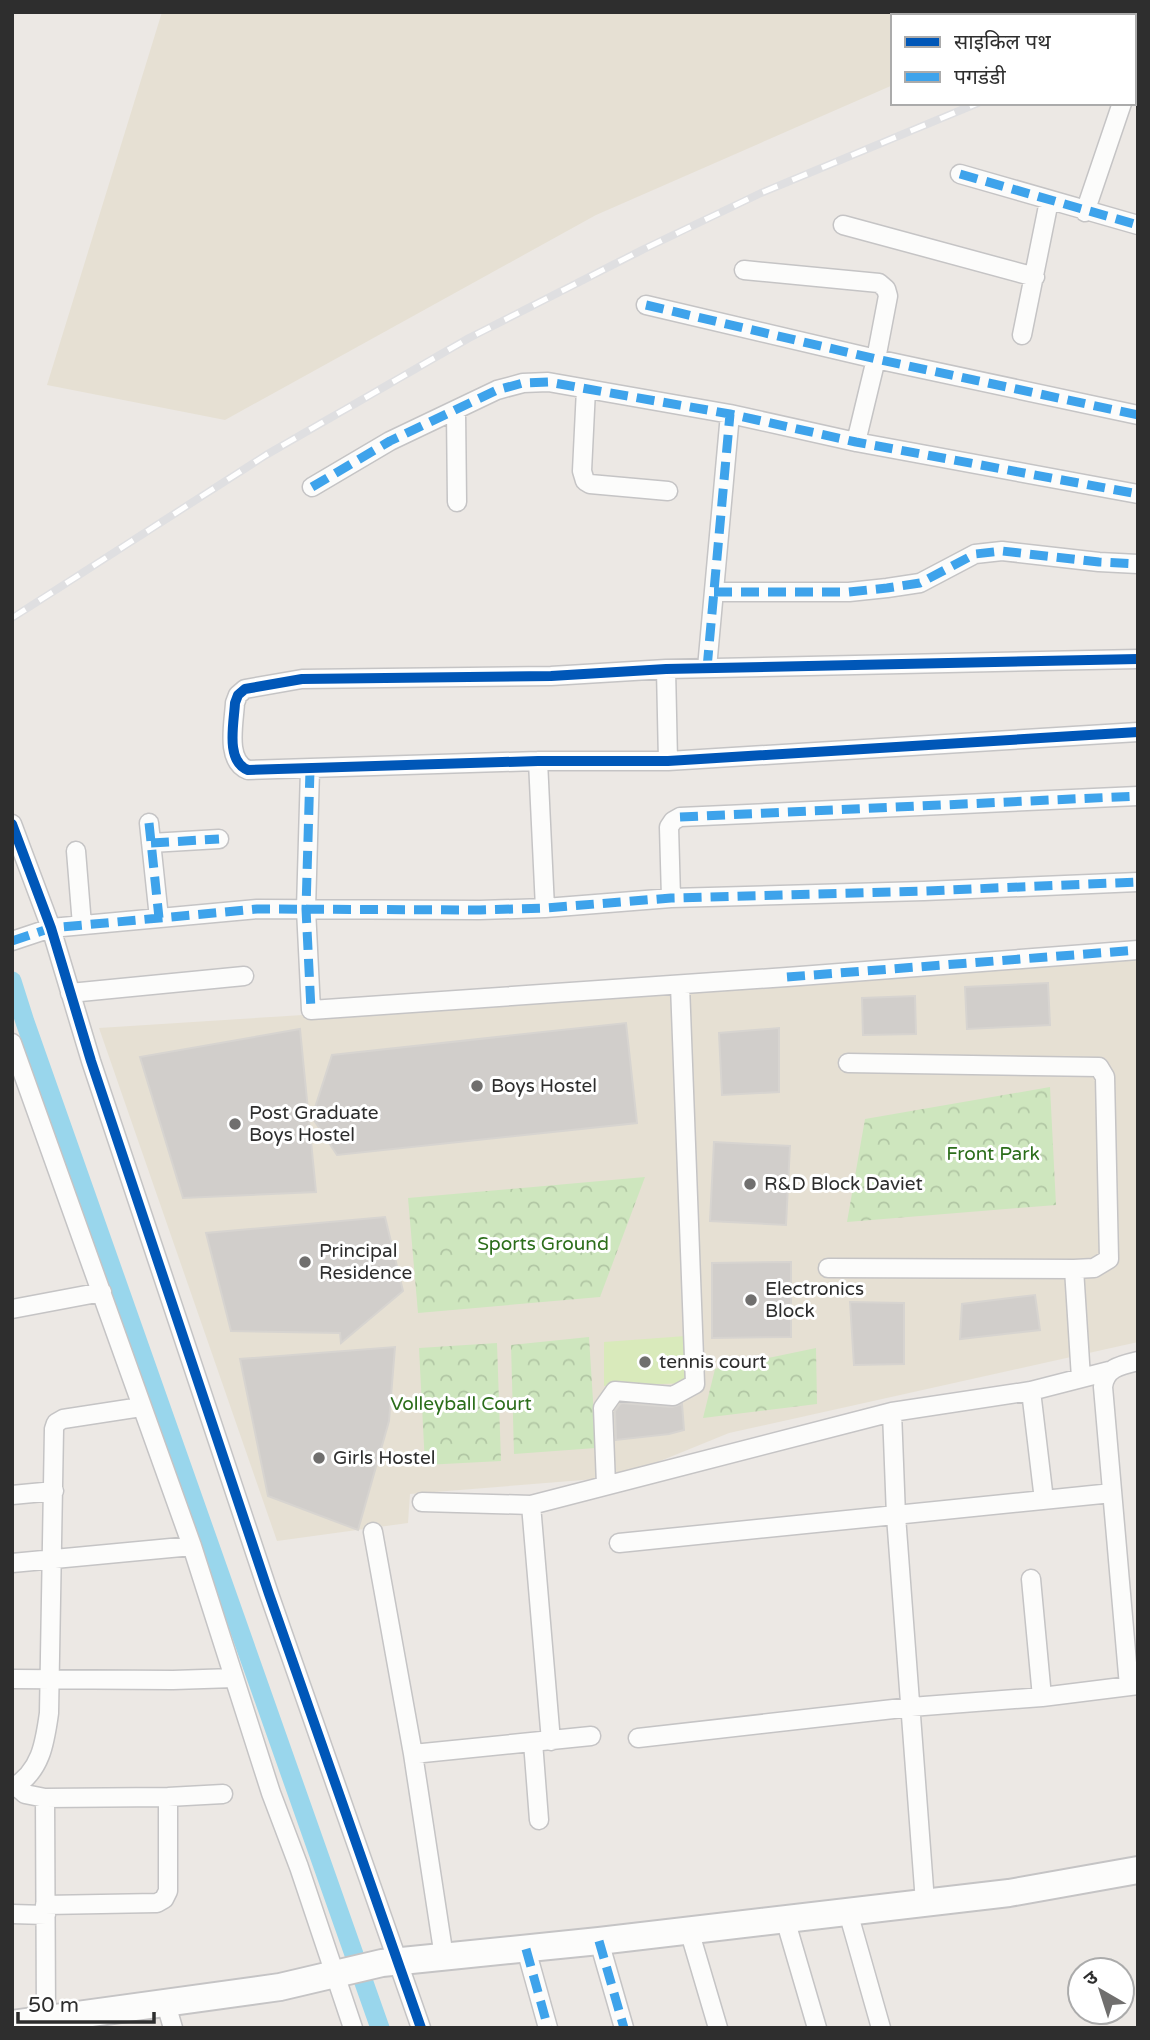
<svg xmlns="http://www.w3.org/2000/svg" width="1150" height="2040" font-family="'Varela Round','Noto Sans Devanagari',sans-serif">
<defs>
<pattern id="park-crowns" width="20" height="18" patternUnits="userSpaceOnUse" patternTransform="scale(1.75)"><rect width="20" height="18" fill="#cee6be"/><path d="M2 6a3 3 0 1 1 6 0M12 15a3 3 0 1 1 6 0" fill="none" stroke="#b1c6a4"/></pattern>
</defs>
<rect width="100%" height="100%" fill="#ece8e4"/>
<path fill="#e6e0d3" d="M 162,12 L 921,12 L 929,16 L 893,16 L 893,85 L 596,215 L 225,420 L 47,385 Z
M 1138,953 L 1138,1342 L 729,1433 L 621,1477 L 410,1494 L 408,1523 L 277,1541 L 99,1028 L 663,992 Z"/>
<path fill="url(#park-crowns)" d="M 1050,1087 L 1056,1205 L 847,1222 L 865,1119 Z
M 645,1177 L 600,1297 L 418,1313 L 408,1198 Z
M 589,1337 L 596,1448 L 514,1454 L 511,1345 Z
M 497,1343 L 501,1461 L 425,1465 L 419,1348 Z
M 816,1348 L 817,1404 L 703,1418 L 715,1369 Z"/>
<path fill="#d9eabb" d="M 686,1336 L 688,1383 L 604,1386 L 604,1342 Z"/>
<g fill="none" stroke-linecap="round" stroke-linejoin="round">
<path stroke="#99d6ec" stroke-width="19" d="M 12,981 L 25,1022 L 380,2028"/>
</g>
<path fill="#d1cecb" stroke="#d7d4d0" stroke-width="2" d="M 1048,983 L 1050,1025 L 967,1029 L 965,987 Z
M 915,996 L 916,1034 L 863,1035 L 862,998 Z
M 626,1023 L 637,1123 L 337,1155 L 312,1117 L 332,1055 Z
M 779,1028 L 779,1092 L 722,1095 L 719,1033 Z
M 300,1029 L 316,1192 L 183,1198 L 140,1057 Z
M 714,1142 L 790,1146 L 786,1225 L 710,1221 Z
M 385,1217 L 403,1291 L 341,1343 L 340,1333 L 231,1331 L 206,1233 Z
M 791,1262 L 791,1337 L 712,1338 L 712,1263 Z
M 1035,1295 L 1040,1330 L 960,1339 L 962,1304 Z
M 850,1302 L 904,1303 L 904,1364 L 854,1365 Z
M 395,1347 L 389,1421 L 358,1530 L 268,1496 L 240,1359 Z
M 621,1403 L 672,1407 L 682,1404 L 684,1430 L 669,1434 L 616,1440 L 615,1411 Z"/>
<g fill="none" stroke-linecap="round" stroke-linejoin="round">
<g stroke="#c5c4c5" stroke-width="21">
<path id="street" d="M 960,174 L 1138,225
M 1085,212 L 1122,103
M 843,225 L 1035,277
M 744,270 L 879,283 L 886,289 L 888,296 L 876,359 L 856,442
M 646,305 L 876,359 L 1138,415
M 1022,335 L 1049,201
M 586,389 L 582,471 L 585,481 L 590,484 L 668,491
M 456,411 L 457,502
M 312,487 L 390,441 L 497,390 L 523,383 L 548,382 L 730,414 L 856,442 L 1138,494
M 714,592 L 849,592 L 887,588 L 920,583 L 975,554 L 1002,551 L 1099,562 L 1138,564
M 1138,659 L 666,669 L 551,676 L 302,679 L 245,689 L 238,695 L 235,703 C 234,723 225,761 248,770 L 538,761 L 668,761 L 1138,732
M 707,668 L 730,414
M 666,669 L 668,761
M 538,761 L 545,908
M 310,770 L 306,909 L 311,1010 L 787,977 L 1138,950
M 149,823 L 159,918
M 12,824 L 51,928 L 91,1061 L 269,1594 L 421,2028
M 151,843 L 219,839
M 76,851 L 82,925
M 671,898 L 669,827 L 673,821 L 680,817 L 1138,796
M 12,941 L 51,928 L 257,909 L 480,910 L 545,908 L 671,898 L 924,891 L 1138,882
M 70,993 L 244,976
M 12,1043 L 192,1546 L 271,1793 L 299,1867 L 353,2028
M 848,1063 L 1099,1067 L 1105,1077 L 1109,1259 L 1094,1268 L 1074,1269
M 828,1268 L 1074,1269 L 1081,1378
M 12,1309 L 102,1292
M 1031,1391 L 1044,1500
M 892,1412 L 896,1516 L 925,1902
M 606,1485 L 603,1408 L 615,1391 L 673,1396 L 695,1384 L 680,985
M 12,1495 L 54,1491
M 422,1502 L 531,1505 L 892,1412 L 1031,1391 L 1109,1371
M 531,1505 L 551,1741
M 373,1532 L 413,1754 L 444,1957
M 619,1543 L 1112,1493
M 12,1563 L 192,1546
M 1031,1579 L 1042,1697
M 12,1679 L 173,1680 L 234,1678
M 1129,1686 L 1103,1387 C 1105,1368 1121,1365 1138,1361
M 638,1738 L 911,1707 L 1042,1697 L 1138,1685
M 533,1742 L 539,1820
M 413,1754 L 591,1736
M 16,1786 L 25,1794 L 45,1798 L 168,1797 L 223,1794
M 12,1788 C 41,1772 45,1742 49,1713 L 54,1429 L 56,1423 L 63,1419 L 141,1407
M 45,1798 L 46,2019
M 45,1905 L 157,1903 L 164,1899 L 168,1891 L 168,1797
M 848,1912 L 881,2028
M 12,1914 L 46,1915
M 785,1919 L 817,2028
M 689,1930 L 718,2028
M 599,1941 L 624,2028
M 526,1949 L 548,2028
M 166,2004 L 173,2028"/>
</g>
<g stroke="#c5c4c5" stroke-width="30">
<path id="secondary" d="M 12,2024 L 280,1987 L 382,1963 L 599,1941 L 1009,1893 L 1138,1870"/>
</g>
<use href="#street" stroke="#fcfcfb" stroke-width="18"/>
<use href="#secondary" stroke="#fcfcfb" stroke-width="26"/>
<g stroke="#dfdfe1" stroke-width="8">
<path id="rail" d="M 1134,37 L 1138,36
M 12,618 L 266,455 L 469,338 L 644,249 L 761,193 L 978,103"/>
</g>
<use href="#rail" stroke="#fff" stroke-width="5" stroke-dasharray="16" stroke-linecap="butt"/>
<path stroke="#3ea3eb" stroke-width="9" stroke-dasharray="18 9" stroke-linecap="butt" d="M 960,174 L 1138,225
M 646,305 L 876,359 L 1138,415
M 312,487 L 390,441 L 497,390 L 523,383 L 548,382 L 730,414 L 856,442 L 1138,494
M 714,592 L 849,592 L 887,588 L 920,583 L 975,554 L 1002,551 L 1099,562 L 1138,564
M 707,668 L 730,414
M 310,770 L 306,909 L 311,1010
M 680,817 L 1138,796
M 149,823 L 159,918
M 151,843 L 219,839
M 12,941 L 51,928 L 257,909 L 480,910 L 545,908 L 671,898 L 924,891 L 1138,882
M 787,977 L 1138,950
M 599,1941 L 624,2028
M 526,1949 L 548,2028"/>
<g stroke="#fff" stroke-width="15">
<path id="cycleway" d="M 1138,659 L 666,669 L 551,676 L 302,679 L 245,689 L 238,695 L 235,703 C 234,723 225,761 248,770 L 538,761 L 668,761 L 1138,732
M 12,824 L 51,928 L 91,1061 L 269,1594 L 421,2028"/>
</g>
<use href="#cycleway" stroke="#0057b8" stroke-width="10"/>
</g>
<g fill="#706f6e" stroke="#fff" stroke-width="2.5">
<circle cx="477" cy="1086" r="7"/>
<circle cx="235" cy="1124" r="7"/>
<circle cx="750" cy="1184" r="7"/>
<circle cx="305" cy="1262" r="7"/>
<circle cx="751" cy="1300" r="7"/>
<circle cx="645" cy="1362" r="7"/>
<circle cx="319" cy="1458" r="7"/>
</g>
<g text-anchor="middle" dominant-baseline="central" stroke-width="6" stroke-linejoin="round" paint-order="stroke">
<g font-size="19" fill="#2e2e2e" stroke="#fff" text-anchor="start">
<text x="491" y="1086">Boys Hostel</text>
<text x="249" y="1113">Post Graduate<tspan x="249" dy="22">Boys Hostel</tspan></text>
<text x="764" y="1184">R&amp;D Block Daviet</text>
<text x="319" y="1251">Principal<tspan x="319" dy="22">Residence</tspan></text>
<text x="765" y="1289">Electronics<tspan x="765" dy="22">Block</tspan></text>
<text x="659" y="1362">tennis court</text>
<text x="333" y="1458">Girls Hostel</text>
</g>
<g font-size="19" fill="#2c6e1b" stroke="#fff">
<text x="993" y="1154">Front Park</text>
<text x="543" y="1244">Sports Ground</text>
<text x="461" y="1404">Volleyball Court</text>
</g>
</g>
<rect width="1150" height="2040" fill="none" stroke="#2e2e2e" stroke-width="28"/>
<rect x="891" y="14" width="245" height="91" fill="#ffffff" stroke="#ababab" stroke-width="2"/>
<rect x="905" y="37" width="35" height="10" fill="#0057b8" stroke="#ababab" stroke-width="2"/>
<text x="954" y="49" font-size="21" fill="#2e2e2e">साइकिल पथ</text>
<rect x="905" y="72" width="35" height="10" fill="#3ea3eb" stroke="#ababab" stroke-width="2"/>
<text x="954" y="84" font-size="21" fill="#2e2e2e">पगडंडी</text>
<g transform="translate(1101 1991) rotate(321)"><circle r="33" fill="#ffffff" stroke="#ababab" stroke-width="2"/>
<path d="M0-5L12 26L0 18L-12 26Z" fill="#706f6e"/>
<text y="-10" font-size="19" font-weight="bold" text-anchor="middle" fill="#2e2e2e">उ</text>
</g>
<path d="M18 2012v10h136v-10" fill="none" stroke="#2e2e2e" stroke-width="3.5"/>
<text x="28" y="2012" font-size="21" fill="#2e2e2e" stroke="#ffffff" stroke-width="5" paint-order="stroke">50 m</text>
</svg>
